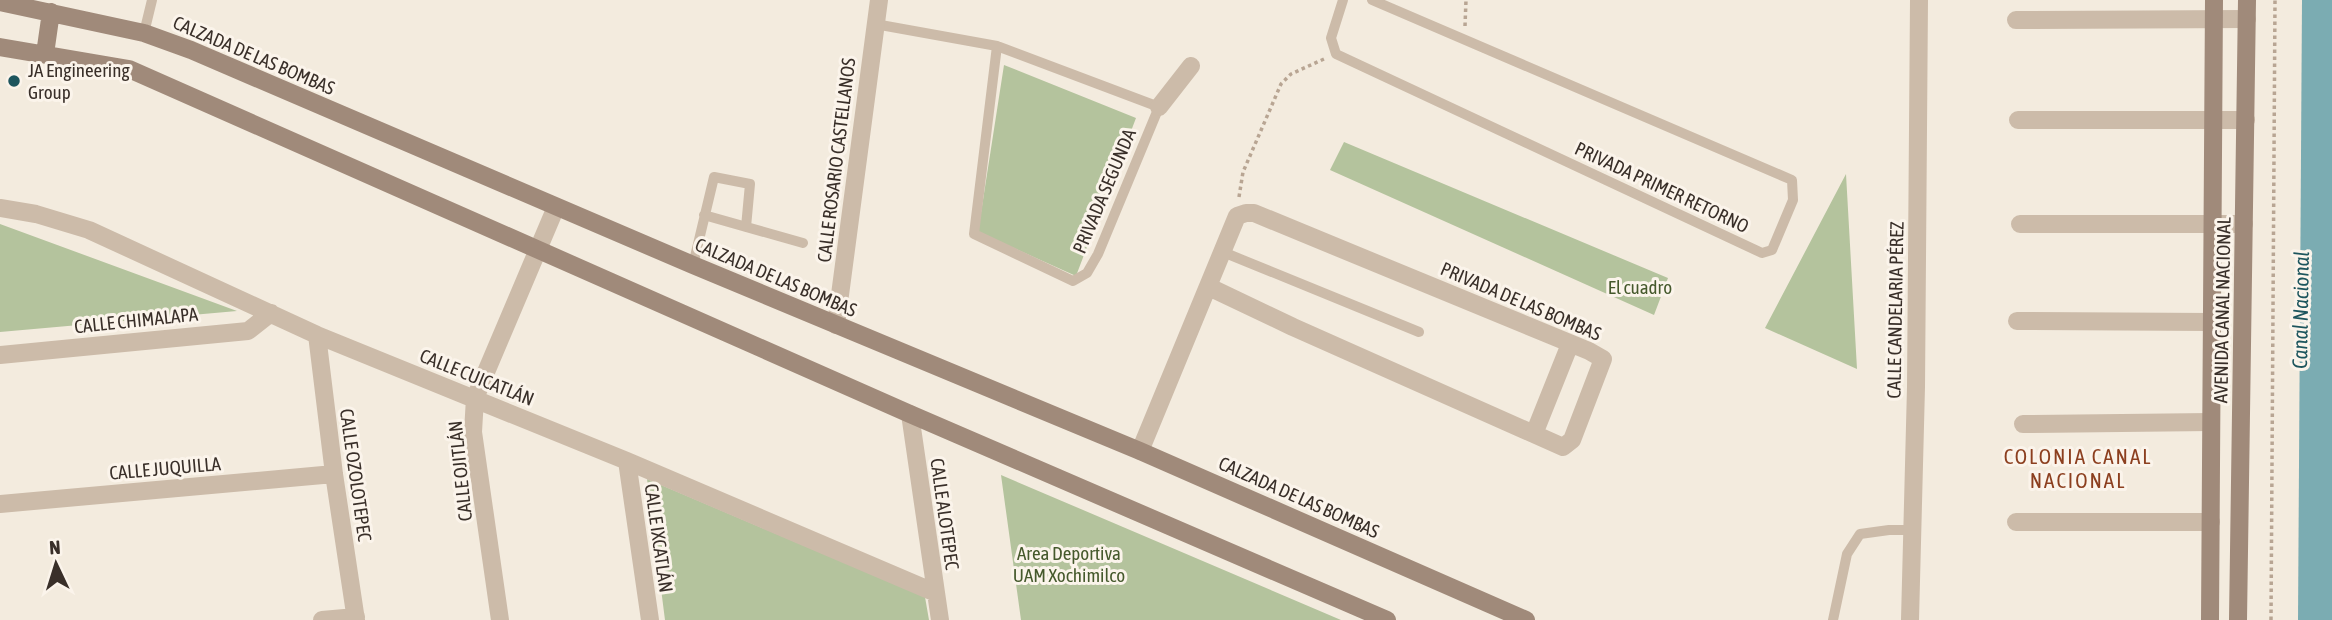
<svg xmlns="http://www.w3.org/2000/svg" width="2332" height="620" font-family="'Asap Condensed',sans-serif">
<rect width="100%" height="100%" fill="#f3ebde"/>
<path fill="#b4c39d" d="M 1004,65 L 1136,118 L 1076,276 L 978,232 Z
M 1344,142 L 1668,278 L 1654,315 L 1330,170 Z
M 1846,174 L 1857,369 L 1765,328 Z
M 0,224 L 237,311 L 0,332 Z
M 1001,475 L 1341,620 L 1021,620 Z
M 647,479 L 925,597 L 929,620 L 665,620 Z"/>
<path fill="#7bacb2" d="M 2302,0 L 2332,0 L 2332,620 L 2298,620 Z"/>
<g fill="none" stroke-linecap="round" stroke-linejoin="round">
<path stroke="#b8a593" stroke-width="3.5" stroke-dasharray="3.5 3.5" stroke-linecap="butt" d="M 1465,26 L 1466,0
M 1239,197 L 1243,172 L 1281,84 L 1291,74 L 1324,59
M 2271,620 L 2275,0"/>
<path stroke="#ccbba9" stroke-width="10" d="M 1343,0 L 1331,38 L 1336,54 L 1762,253 L 1772,250 L 1793,200 L 1792,180 L 1372,0
M 875,24 L 997,46 L 1159,107 L 1098,254 L 1087,273 L 1073,281 L 974,234 L 997,46
M 144,33 L 152,0
M 704,215 L 803,243
M 1223,252 L 1419,332
M 693,265 L 714,177 L 750,184 L 746,227
M 1833,620 L 1847,554 L 1860,534 L 1889,530 L 1912,530"/>
<path stroke="#ccbba9" stroke-width="18" d="M 2016,20 L 2247,19
M 1159,107 L 1191,66
M 2018,120 L 2246,120
M 0,208 L 36,214 L 89,230 L 317,335 L 627,461 L 936,593
M 2020,224 L 2244,224
M 2017,321 L 2212,322
M 836,325 L 879,0
M 317,335 L 334,474 L 356,620
M 0,355 L 248,331 L 271,313
M 910,414 L 940,620
M 2023,424 L 2211,422
M 1534,434 L 1570,344
M 1140,451 L 1237,216 L 1246,213 L 1254,213 L 1589,351 L 1603,359 L 1572,440 L 1563,447 L 1293,327 L 1209,287
M 627,461 L 650,620
M 0,504 L 334,474
M 2016,522 L 2211,522
M 322,620 L 356,617
M 500,620 L 473,432 L 475,398 L 556,207"/>
<path stroke="#ccbba9" stroke-width="18" d="M 1910,620 L 1916,387 L 1919,0"/>
<path stroke="#a08a7a" stroke-width="18" d="M 0,2 L 144,33 L 191,50 L 693,265 L 1140,451 L 1526,620
M 0,47 L 129,69 L 910,414 L 1387,620
M 45,54 L 51,12
M 2210,620 L 2214,0
M 2238,620 L 2247,0"/>
</g>
<circle fill="#1d555d" stroke="#fbf4eb" stroke-width="2.5" cx="14" cy="81" r="7"/>
<g text-anchor="middle" dominant-baseline="central" stroke-width="6" stroke-linejoin="round" paint-order="stroke">
<g font-size="19" fill="#392f29" stroke="#fbf4eb">
<text transform="translate(254 55) rotate(23)">CALZADA DE LAS BOMBAS</text>
<text transform="translate(836 160) rotate(-83)">CALLE ROSARIO CASTELLANOS</text>
<text transform="translate(1662 187) rotate(25)">PRIVADA PRIMER RETORNO</text>
<text transform="translate(1104 191) rotate(-67)">PRIVADA SEGUNDA</text>
<text transform="translate(776 277) rotate(23)">CALZADA DE LAS BOMBAS</text>
<text transform="translate(1521 301) rotate(23)">PRIVADA DE LAS BOMBAS</text>
<text transform="translate(1895 310) rotate(-89)">CALLE CANDELARIA PÉREZ</text>
<text transform="translate(2222 310) rotate(-89)">AVENIDA CANAL NACIONAL</text>
<text transform="translate(136 320) rotate(-6)">CALLE CHIMALAPA</text>
<text transform="translate(477 377) rotate(22)">CALLE CUICATLÁN</text>
<text transform="translate(165 468) rotate(-5)">CALLE JUQUILLA</text>
<text transform="translate(460 471) rotate(-96)">CALLE OJITLÁN</text>
<text transform="translate(356 475) rotate(82)">CALLE OZOLOTEPEC</text>
<text transform="translate(1299 497) rotate(24)">CALZADA DE LAS BOMBAS</text>
<text transform="translate(945 514) rotate(82)">CALLE ALOTEPEC</text>
<text transform="translate(659 538) rotate(82)">CALLE IXCATLÁN</text>
</g>
<g font-size="19" fill="#392f29" stroke="#fbf4eb" text-anchor="start">
<text x="28" y="70">JA Engineering<tspan x="28" dy="22">Group</tspan></text>
</g>
<g font-size="19" fill="#45592c" stroke="#fbf4eb">
<text x="1640" y="287">El cuadro</text>
<text x="1069" y="553">Area Deportiva<tspan x="1069" dy="22">UAM Xochimilco</tspan></text>
</g>
<g font-size="21" font-style="italic" fill="#1d555d" stroke="#fbf4eb">
<text transform="translate(2300 310) rotate(-89)">Canal Nacional</text>
</g>
<g font-size="21" letter-spacing="2" fill="#8c3f1f" stroke="#fbf4eb">
<text x="2078" y="456">COLONIA CANAL<tspan x="2078" dy="24">NACIONAL</tspan></text>
</g>
</g>
<g transform="translate(56 564) rotate(356)" stroke="#fbf4eb" stroke-width="5" paint-order="stroke">
<path d="M0-5L12 26L0 18L-12 26Z" fill="#392f29"/>
<text y="-10" font-size="19" font-weight="bold" text-anchor="middle" fill="#392f29">N</text>
</g>
</svg>
